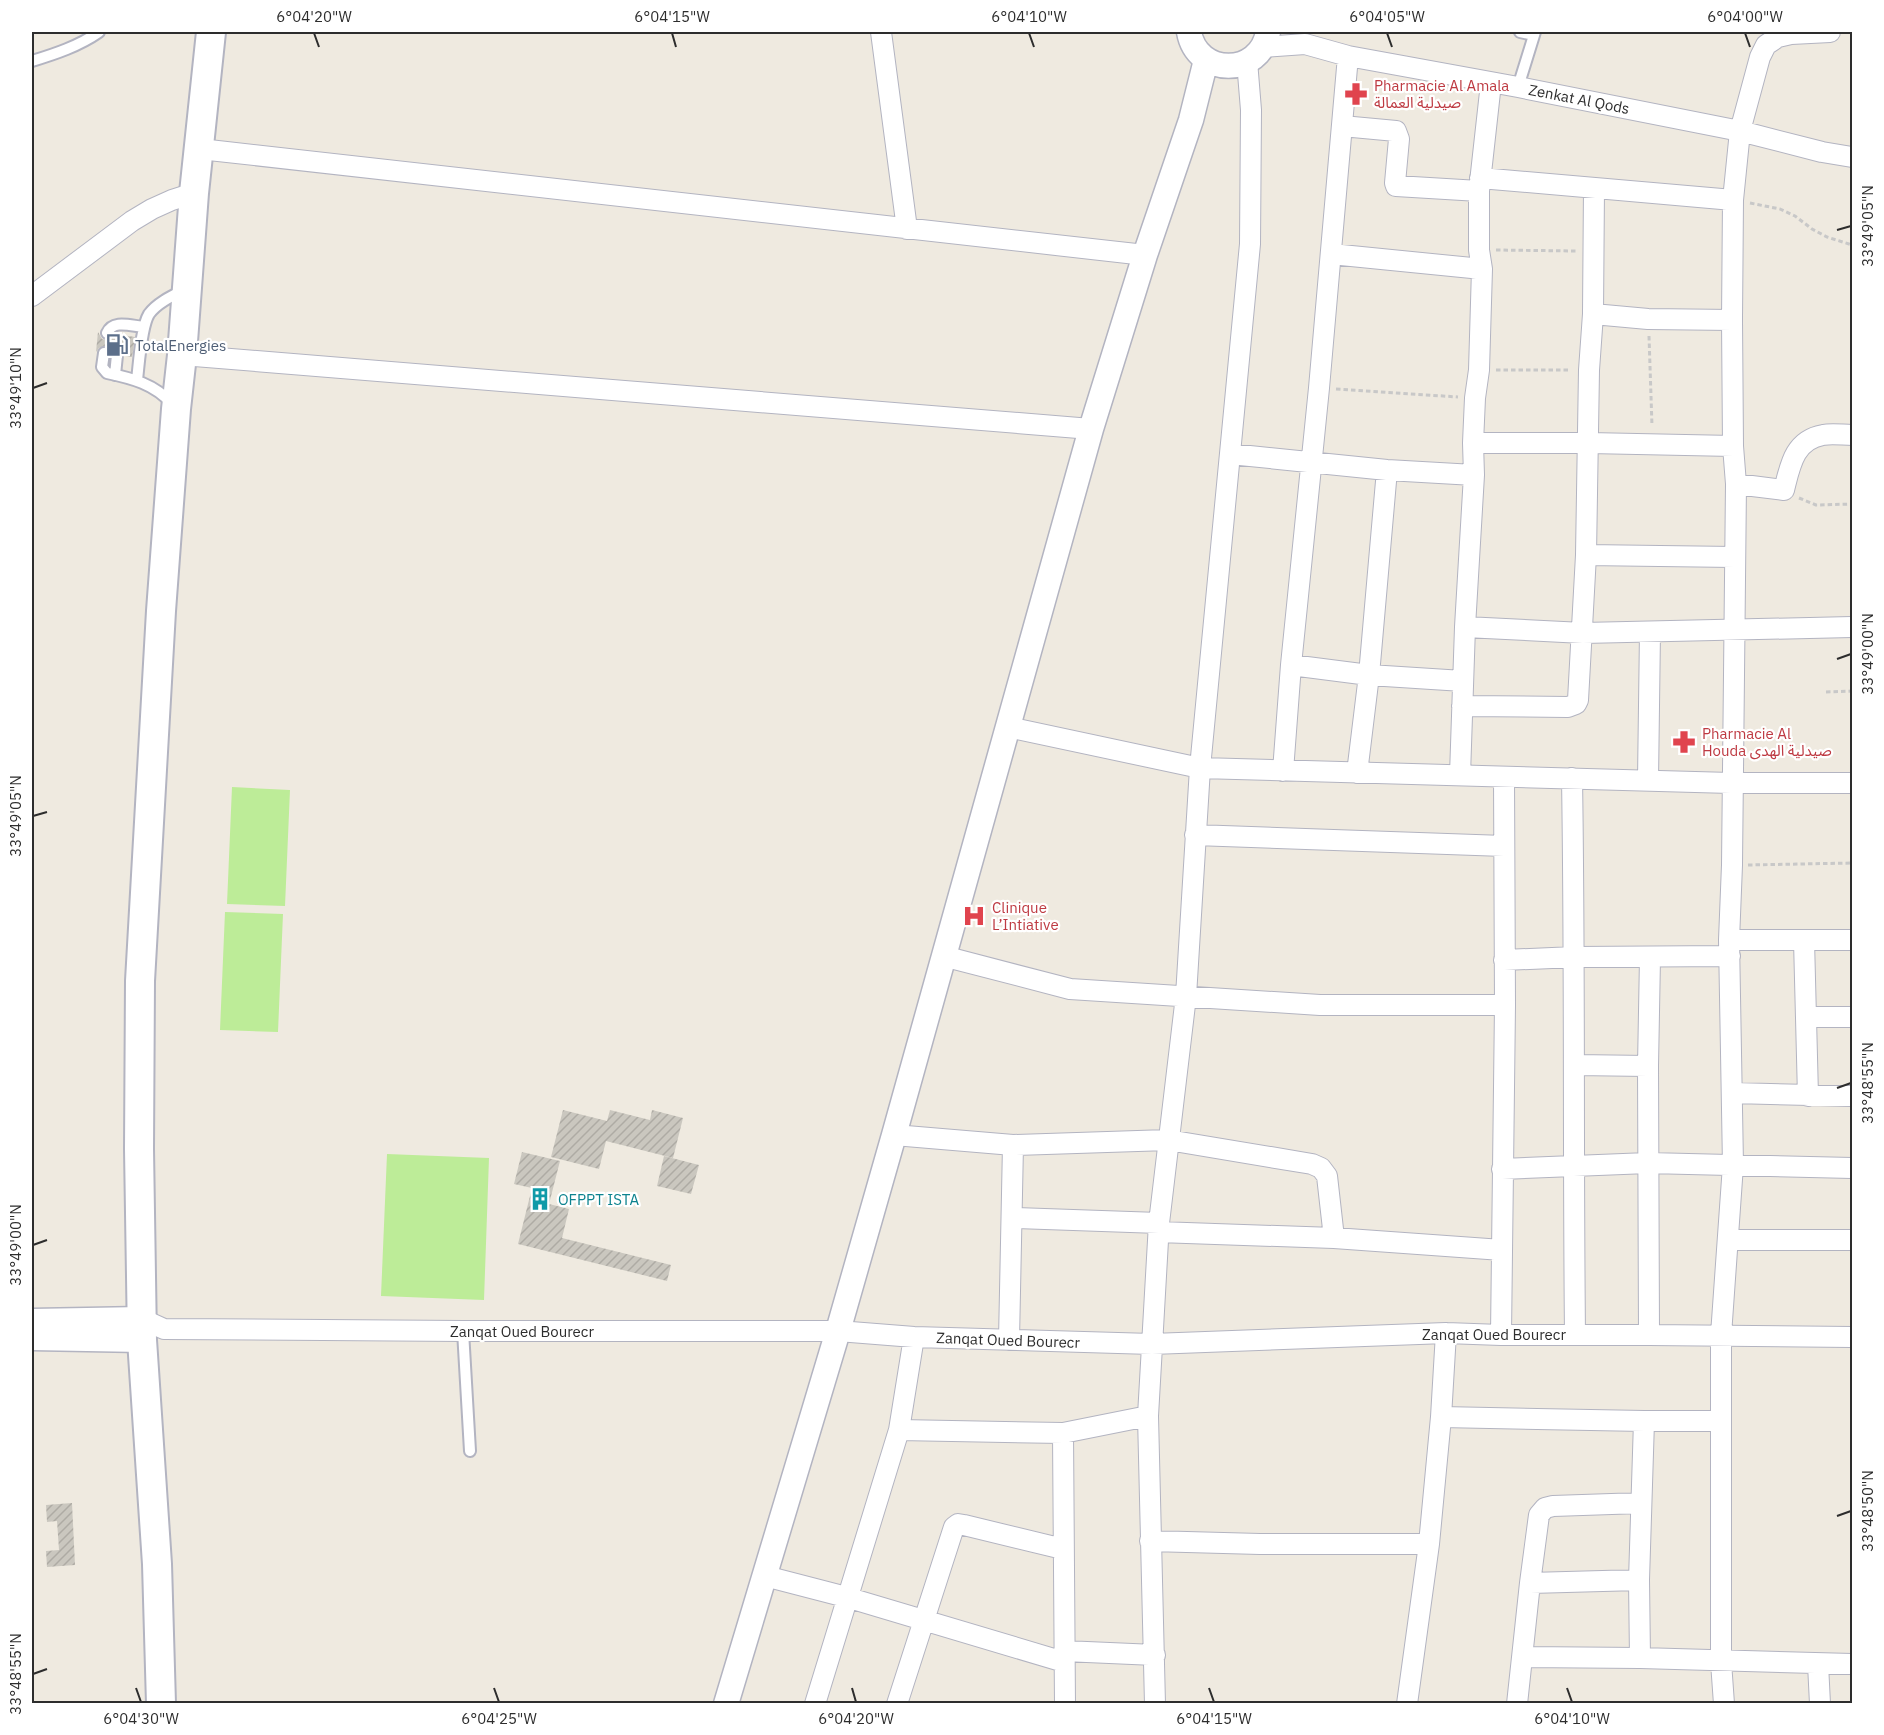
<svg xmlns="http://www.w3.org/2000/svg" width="1884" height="1735" font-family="'IBM Plex Sans','Noto Sans Arabic',sans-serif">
<defs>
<pattern id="building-hatch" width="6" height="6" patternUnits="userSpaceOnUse" patternTransform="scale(1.5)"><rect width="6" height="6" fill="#cac7bf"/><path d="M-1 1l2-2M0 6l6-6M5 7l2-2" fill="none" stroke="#aeaba4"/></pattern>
</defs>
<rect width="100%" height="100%" fill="#efeae0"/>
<path fill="#bdec98" d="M 232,787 L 290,790 L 285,906 L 227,904 Z
M 225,912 L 283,914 L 278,1032 L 220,1030 Z
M 387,1154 L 489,1158 L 484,1300 L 381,1296 Z"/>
<path fill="url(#building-hatch)" d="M 98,332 L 102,339 L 106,340 L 111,339 L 115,334 L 135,337 L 132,357 L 124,356 L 121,349 L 114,348 L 111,351 L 104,346 L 99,348 L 96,352 Z
M 563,1110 L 607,1121 L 610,1110 L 650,1120 L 652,1110 L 683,1118 L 673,1158 L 606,1141 L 599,1169 L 551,1157 Z
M 522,1152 L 560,1161 L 549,1204 L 569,1209 L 562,1238 L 671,1265 L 667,1281 L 518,1244 L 532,1188 L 514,1184 Z
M 664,1156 L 699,1165 L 691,1194 L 657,1186 Z
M 72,1503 L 75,1565 L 47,1567 L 46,1551 L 59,1550 L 57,1521 L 47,1522 L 46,1505 Z"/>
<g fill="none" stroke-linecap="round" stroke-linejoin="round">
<g stroke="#b3b4c1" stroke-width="14">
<path id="service" d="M 1520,32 L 1534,35
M 32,61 C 55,54 79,46 99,32
M 1518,87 L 1535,32
M 107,333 C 113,319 131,326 144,327
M 104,353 L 102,367 L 107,373 C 131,378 155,384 172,404
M 115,375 L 117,355
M 137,380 C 139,364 141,327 149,314 C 157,303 172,296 184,290
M 463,1331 L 470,1451"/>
</g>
<g stroke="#b3b4c1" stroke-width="22">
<path id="minor" d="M 881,32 L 907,229
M 1262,47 L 1305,44 L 1348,56 L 1518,87 L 1740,131 L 1822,152 L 1852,157
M 1342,126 L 1396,131 L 1399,139 L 1395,183 L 1396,186 L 1479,191
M 200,149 L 1145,255
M 1480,178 L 1733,200
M 1331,254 L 1482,269
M 32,296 L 132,221 L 152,209 L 172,200 L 194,193
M 1593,314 L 1648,319 L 1732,320
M 182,355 L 1091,429
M 1473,443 L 1589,443 L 1733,446
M 1230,454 L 1387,470 L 1474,475
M 1736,484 L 1784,490 C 1790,466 1794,440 1823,435 C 1832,433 1843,435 1852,435
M 1586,555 L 1734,557
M 1465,627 L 1583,633 L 1852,627
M 1291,665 L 1369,675 L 1463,681
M 1462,706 L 1568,707 L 1576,704 L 1578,700 L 1586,555 L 1589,370 L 1593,314 L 1594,188
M 1008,727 L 1200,768 L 1731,783 L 1852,783
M 1283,771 L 1291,665 L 1319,388 L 1348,56
M 1357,773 L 1369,675 L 1387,470
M 1460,775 L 1465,627 L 1474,475 L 1473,443 L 1475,398 L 1479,370 L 1482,269 L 1479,250 L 1479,191 L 1491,83
M 1572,778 C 1575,963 1573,1149 1575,1334
M 1648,780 L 1650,632
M 1195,835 L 1504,846
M 1729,940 L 1852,940
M 1804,940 L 1808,1096
M 943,956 L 1070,989 L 1320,1005 L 1505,1005
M 1504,960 L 1575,957 L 1730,956
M 1806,1017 L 1852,1017
M 1575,1065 L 1648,1066
M 1732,1093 L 1852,1096
M 894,1135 L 1013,1145 L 1168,1140 L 1312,1164 L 1321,1168 L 1327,1176 L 1334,1238
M 1502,1169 L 1648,1163 L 1852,1168
M 1013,1218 L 1159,1223
M 1158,1232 L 1334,1238 L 1502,1250
M 1728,1240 L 1852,1240
M 142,1319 L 164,1329 L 463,1331 L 838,1331 L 914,1337 L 1152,1344 L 1446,1333 L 1501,1335 L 1649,1335 L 1852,1337
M 1501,1335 L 1505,1005 L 1504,777
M 1649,1335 L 1648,1066 L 1650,958
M 1009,1340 L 1013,1145
M 1441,1417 L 1644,1421 L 1721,1421
M 899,1430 L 1063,1433 L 1148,1416
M 1063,1433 L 1065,1704
M 1150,1541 L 1260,1544 L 1429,1544
M 765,1576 L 846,1597 L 1064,1662
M 1530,1583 L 1639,1580
M 1064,1651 L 1155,1655
M 1522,1657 L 1640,1658 L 1852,1664
M 1640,1658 L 1639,1580 L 1644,1421
M 1818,1664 L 1820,1704
M 815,1704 L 899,1430 L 914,1337
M 897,1704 L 954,1527 L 958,1524 L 964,1525 L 1063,1549
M 1155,1704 L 1148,1416 L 1159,1223 L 1186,996 L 1200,768 L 1250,244 L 1251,110 L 1247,61
M 1407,1704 L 1429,1544 L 1441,1417 L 1446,1333
M 1517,1704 L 1530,1583 L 1539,1515 L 1545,1508 L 1553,1506 L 1641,1503
M 1724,1704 L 1721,1662 L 1721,1335 L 1733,1165 L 1729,940 L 1732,865 L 1736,484 L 1733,446 L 1732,320 L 1733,200 L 1740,131 L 1760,57 L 1766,45 L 1778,37 L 1791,34 L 1830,32"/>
</g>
<g stroke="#b3b4c1" stroke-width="27">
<path id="tertiary" d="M 1189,32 C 1197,77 1260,77 1268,32
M 32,1321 L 142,1319
M 32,1338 L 142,1340
M 726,1704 L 838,1331 L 894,1135 L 1091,429 L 1145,255 L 1191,120 L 1206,60"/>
</g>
<g stroke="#b3b4c1" stroke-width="32">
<path id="secondary" d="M 161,1704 L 157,1564 L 142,1340 L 139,1149 L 140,981 L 161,611 L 176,409 L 182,355 L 194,193 L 211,32"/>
</g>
<path stroke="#c8c8c8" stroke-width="3" stroke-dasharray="4.5 3" stroke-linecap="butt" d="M 1750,203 L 1780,209 L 1795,216 L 1812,229 L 1827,237 L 1852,245
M 1496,250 L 1576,251
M 1649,336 L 1652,426
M 1496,370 L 1570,370
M 1336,389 L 1458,397
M 1799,498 L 1816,505 L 1852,504
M 1851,569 L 1852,569
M 1826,692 L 1852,691
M 1748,865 L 1852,863"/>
<use href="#service" stroke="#fff" stroke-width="10"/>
<use href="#minor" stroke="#fff" stroke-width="20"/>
<use href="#tertiary" stroke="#fff" stroke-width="24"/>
<use href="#secondary" stroke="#fff" stroke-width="28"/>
</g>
<path fill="none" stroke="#2d2d2d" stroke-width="2" d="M 314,33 L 319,47M 672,33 L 676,47M 1029,33 L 1034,47M 1387,33 L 1392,47M 1745,33 L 1750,47M 1837,230 L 1851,226M 33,388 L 47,383M 1837,659 L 1851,654M 33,816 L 47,812M 1837,1088 L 1851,1083M 33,1245 L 47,1240M 1837,1516 L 1851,1511M 33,1674 L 47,1669M 136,1688 L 141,1702M 494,1688 L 499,1702M 852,1688 L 856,1702M 1209,1688 L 1214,1702M 1567,1688 L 1572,1702"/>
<defs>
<g id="pharmacy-bare" transform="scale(1.8)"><path d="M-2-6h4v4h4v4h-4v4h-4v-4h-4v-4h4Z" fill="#e0444e" stroke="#fff" stroke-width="2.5" paint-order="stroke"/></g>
<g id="fuel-bare" transform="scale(1.8)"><path d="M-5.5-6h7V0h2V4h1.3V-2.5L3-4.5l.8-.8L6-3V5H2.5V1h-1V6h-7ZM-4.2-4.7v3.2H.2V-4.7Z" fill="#5c6f8a" stroke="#fff" stroke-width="2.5" paint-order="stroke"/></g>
<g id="hospital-bare" transform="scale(1.8)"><path d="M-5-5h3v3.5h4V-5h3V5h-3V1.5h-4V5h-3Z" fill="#e0444e" stroke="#fff" stroke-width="2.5" paint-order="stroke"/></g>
<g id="building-bare" transform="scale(1.8)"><path d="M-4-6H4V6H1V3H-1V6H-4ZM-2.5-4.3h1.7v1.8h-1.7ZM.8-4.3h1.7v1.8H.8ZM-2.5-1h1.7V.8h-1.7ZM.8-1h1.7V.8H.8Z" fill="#0f9aa8" stroke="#fff" stroke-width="2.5" paint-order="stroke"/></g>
</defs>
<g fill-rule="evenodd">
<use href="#pharmacy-bare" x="1356" y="94"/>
<use href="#fuel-bare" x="117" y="345"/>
<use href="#pharmacy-bare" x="1684" y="742"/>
<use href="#hospital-bare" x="974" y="916"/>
<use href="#building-bare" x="540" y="1199"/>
</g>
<g text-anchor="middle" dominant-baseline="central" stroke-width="4.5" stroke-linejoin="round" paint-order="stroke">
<g font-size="15" fill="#be3a42" stroke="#fff" text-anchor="start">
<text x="1374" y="85">Pharmacie Al Amala<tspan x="1374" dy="17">صيدلية العمالة</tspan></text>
<text x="1702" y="733">Pharmacie Al<tspan x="1702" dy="17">Houda صيدلية الهدى</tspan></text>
<text x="992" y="907">Clinique<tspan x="992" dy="17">L’Intiative</tspan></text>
</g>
<g font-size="15" fill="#2d2d2d" stroke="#fff">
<text transform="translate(1579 99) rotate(11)">Zenkat Al Qods</text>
<text x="522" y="1331">Zanqat Oued Bourecr</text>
<text x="1494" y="1334">Zanqat Oued Bourecr</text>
<text transform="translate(1008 1340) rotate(2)">Zanqat Oued Bourecr</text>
</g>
<g font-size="15" fill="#4e5e75" stroke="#fff" text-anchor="start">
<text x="135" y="345">TotalEnergies</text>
</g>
<g font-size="15" fill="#0d838f" stroke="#fff" text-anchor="start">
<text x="558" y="1199">OFPPT ISTA</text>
</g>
</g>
<rect width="1884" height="1735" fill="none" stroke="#ffffff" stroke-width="66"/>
<rect x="33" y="33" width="1818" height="1669" fill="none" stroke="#2d2d2d" stroke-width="2"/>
<g font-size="15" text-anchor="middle" fill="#2d2d2d">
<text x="314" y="22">6°04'20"W</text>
<text x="672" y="22">6°04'15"W</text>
<text x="1029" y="22">6°04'10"W</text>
<text x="1387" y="22">6°04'05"W</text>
<text x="1745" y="22">6°04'00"W</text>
<text transform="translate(1868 226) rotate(-90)" y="5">33°49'05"N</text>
<text transform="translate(16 388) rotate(-90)" y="5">33°49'10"N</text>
<text transform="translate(1868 654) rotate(-90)" y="5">33°49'00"N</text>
<text transform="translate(16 816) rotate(-90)" y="5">33°49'05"N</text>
<text transform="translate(1868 1083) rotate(-90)" y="5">33°48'55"N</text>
<text transform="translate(16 1245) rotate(-90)" y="5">33°49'00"N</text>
<text transform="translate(1868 1511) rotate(-90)" y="5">33°48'50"N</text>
<text transform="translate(16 1674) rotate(-90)" y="5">33°48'55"N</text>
<text x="141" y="1724">6°04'30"W</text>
<text x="499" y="1724">6°04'25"W</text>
<text x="856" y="1724">6°04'20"W</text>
<text x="1214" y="1724">6°04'15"W</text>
<text x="1572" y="1724">6°04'10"W</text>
</g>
</svg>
